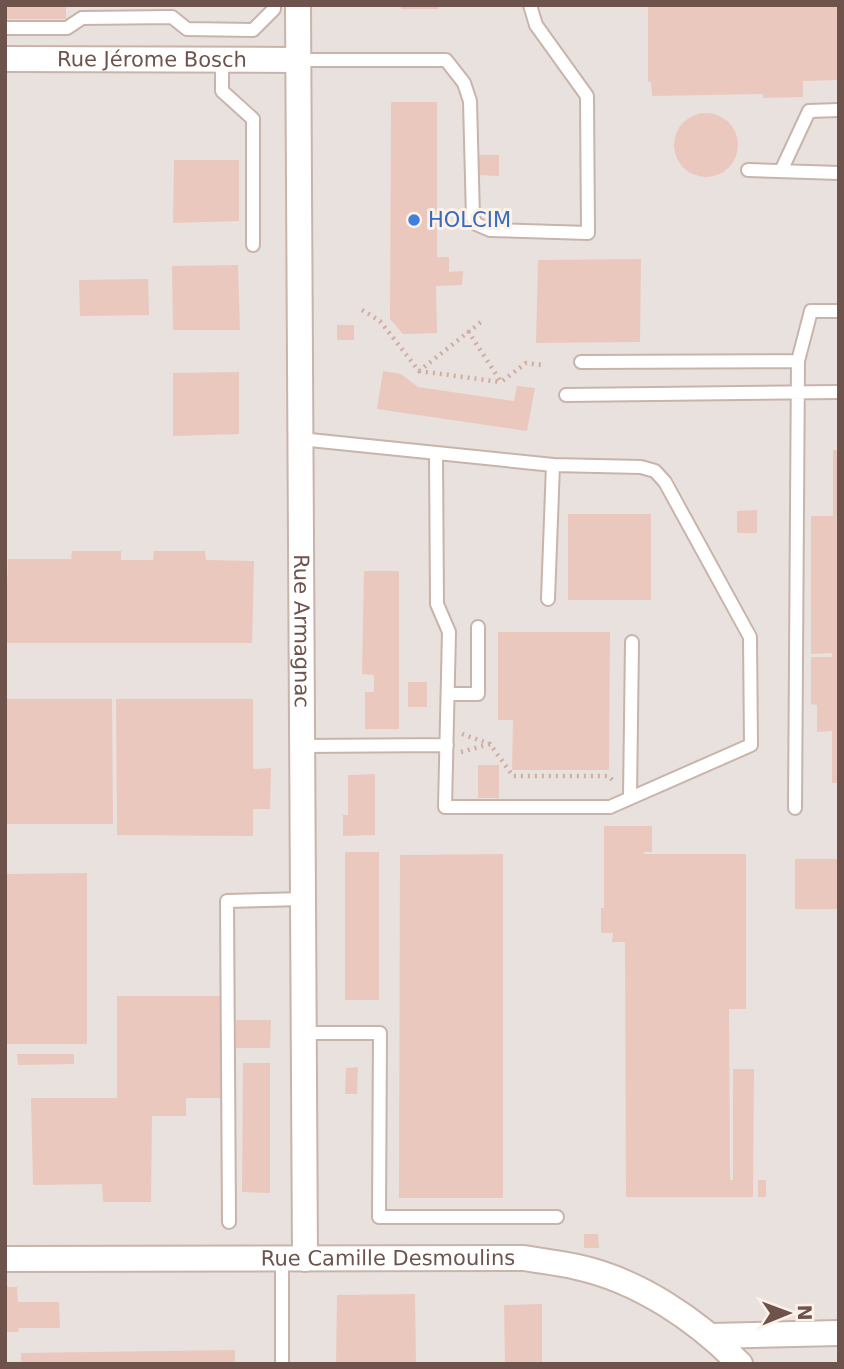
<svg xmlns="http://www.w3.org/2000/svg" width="844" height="1369" font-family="'DejaVu Sans',sans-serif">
<rect width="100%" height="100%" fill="#f9ede3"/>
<path fill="#e9e1dd" d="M 5,5 L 839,5 L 839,1364 L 5,1364 Z"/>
<path fill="#ebc8be" d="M 5,5 L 66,5 L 66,19 L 5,19 Z
M 401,5 L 438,5 L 438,9 L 401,9 Z
M 648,5 L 839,5 L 839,80 L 803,81 L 803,97 L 763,98 L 763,94 L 652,96 L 651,82 L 648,82 Z
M 391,102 L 437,102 L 437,257 L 449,257 L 449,272 L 463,271 L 462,285 L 436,286 L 437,333 L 403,334 L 390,319 Z
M674 145a32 32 0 1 1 64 0a32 32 0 1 1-64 0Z
M 477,155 L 499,155 L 499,176 L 478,175 Z
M 174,160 L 239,160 L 239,221 L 173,223 Z
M 641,259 L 640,342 L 536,343 L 538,260 Z
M 238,265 L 240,330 L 173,330 L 172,266 Z
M 148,279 L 149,315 L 80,316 L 79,280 Z
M 337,325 L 354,325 L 354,340 L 337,340 Z
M 383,371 L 401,374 L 418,387 L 514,401 L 517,386 L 535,388 L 527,431 L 377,409 Z
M 239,372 L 239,434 L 173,436 L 173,373 Z
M 833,450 L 839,450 L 839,783 L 832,783 L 832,731 L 817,732 L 817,705 L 811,704 L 811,657 L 832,657 L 832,653 L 811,654 L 811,516 L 833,516 Z
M 757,510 L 757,533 L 737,533 L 737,511 Z
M 568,514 L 651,514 L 651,600 L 568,600 Z
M 72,551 L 121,551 L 121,560 L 153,560 L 154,551 L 205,551 L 206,560 L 254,561 L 252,643 L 7,643 L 5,586 L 7,586 L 8,559 L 71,559 Z
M 364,571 L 399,571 L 399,729 L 365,729 L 365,692 L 374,692 L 374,675 L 362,674 Z
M 498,632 L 610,632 L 609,770 L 512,770 L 513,720 L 498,720 Z
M 408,682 L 427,682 L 427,707 L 408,707 Z
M 5,699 L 112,699 L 113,824 L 5,824 Z
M 116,699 L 253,699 L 253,769 L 271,768 L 270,809 L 253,809 L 253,836 L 117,835 Z
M 478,765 L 499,765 L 499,798 L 478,798 Z
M 375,774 L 375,835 L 343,836 L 343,815 L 348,815 L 348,775 Z
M 604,826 L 652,826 L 652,852 L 644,852 L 644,854 L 746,854 L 746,1009 L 729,1009 L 730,1180 L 733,1180 L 733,1069 L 754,1069 L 753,1197 L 626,1197 L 625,942 L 612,942 L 613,933 L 601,933 L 601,908 L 604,908 Z
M 345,852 L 379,852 L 379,1000 L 345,1000 Z
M 503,854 L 503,1198 L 399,1198 L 400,855 Z
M 795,859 L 839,859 L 839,909 L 795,909 Z
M 87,873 L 87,1044 L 5,1044 L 5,874 Z
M 117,996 L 220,996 L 221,1098 L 186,1098 L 186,1116 L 152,1116 L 151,1202 L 103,1202 L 102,1184 L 33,1185 L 31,1098 L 117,1098 Z
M 236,1020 L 271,1020 L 270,1048 L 236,1048 Z
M 17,1054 L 74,1054 L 74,1064 L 18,1065 Z
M 243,1063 L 270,1063 L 270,1193 L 242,1192 Z
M 358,1067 L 357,1094 L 345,1094 L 346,1068 Z
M 758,1180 L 766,1180 L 766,1197 L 758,1197 Z
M 584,1234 L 598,1234 L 599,1248 L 584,1248 Z
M 5,1287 L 17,1287 L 18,1302 L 59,1302 L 60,1328 L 19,1328 L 18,1332 L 5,1332 Z
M 415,1294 L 416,1364 L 336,1364 L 337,1295 Z
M 542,1304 L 542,1364 L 505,1364 L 504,1305 Z
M 235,1350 L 235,1364 L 21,1364 L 21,1353 Z"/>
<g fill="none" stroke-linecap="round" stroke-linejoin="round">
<g stroke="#c8b4ab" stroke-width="16">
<path id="lane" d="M 5,28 L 67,28 L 82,18 L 172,17 L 187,29 L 253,30 L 274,9 L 274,5
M 222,60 L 222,91 L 253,119 L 253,245
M 297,60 L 446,60 L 464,83 L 470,101 L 473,218 L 476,224 L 490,230 L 588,233 L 587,96 L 536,25 L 530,5
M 748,170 L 839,173
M 781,171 L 809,111 L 839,110
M 581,362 L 798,361
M 566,395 L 839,392
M 300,439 L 553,465 L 641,467 L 655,471 L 665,482 L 750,637 L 751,745 L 610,807 L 445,807 L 449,632 L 437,604 L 436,454
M 548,599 L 553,465
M 448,694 L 478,694 L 478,627
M 302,746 L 447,745
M 630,798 L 632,642
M 795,808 L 798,361 L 811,311 L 839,311
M 304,1033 L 380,1033 L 379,1217 L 557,1217
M 229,1222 L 227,901 L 303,899
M 282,1259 L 282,1364"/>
</g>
<g stroke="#c8b4ab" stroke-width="28">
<g id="street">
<path id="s1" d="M 298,5 L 305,1259"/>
<path id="s2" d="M 5,59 L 297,60"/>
<path id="s3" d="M 5,1259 L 524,1258 C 541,1261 560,1263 577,1267 C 638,1280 697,1320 740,1364"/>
<path d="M 711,1336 L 839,1333"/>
</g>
</g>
<path stroke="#d0aca1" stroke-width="4.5" stroke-dasharray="2 5" stroke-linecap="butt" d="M 362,310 L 380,321 L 419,371 L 481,322
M 468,331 L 501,382 L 526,363 L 543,365
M 419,371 L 500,382
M 462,734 L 490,744 L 513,776 L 609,776 L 615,783
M 461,752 L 490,744"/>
<use href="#lane" stroke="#fff" stroke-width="12"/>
<use href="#street" stroke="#fff" stroke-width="24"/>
</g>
<circle fill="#3f7fe0" stroke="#fdf1e8" stroke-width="2.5" cx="414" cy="220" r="7"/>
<g text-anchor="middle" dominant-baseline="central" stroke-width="6" stroke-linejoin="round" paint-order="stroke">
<g font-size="21" fill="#6e534c" stroke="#fdf1e8">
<text stroke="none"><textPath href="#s2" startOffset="147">Rue Jérome Bosch</textPath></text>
<text stroke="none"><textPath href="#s1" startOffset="626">Rue Armagnac</textPath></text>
<text stroke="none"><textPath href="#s3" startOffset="383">Rue Camille Desmoulins</textPath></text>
</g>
<g font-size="21" fill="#366cbe" stroke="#fdf1e8" text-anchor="start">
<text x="428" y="220">HOLCIM</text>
</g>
</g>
<rect width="844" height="1369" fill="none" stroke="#6e534c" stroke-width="14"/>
<g transform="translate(788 1313) rotate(89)" stroke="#fdf1e8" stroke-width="5" paint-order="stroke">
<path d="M0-5L12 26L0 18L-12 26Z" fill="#6e534c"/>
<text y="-10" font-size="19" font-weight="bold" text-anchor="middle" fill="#6e534c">N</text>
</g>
</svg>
